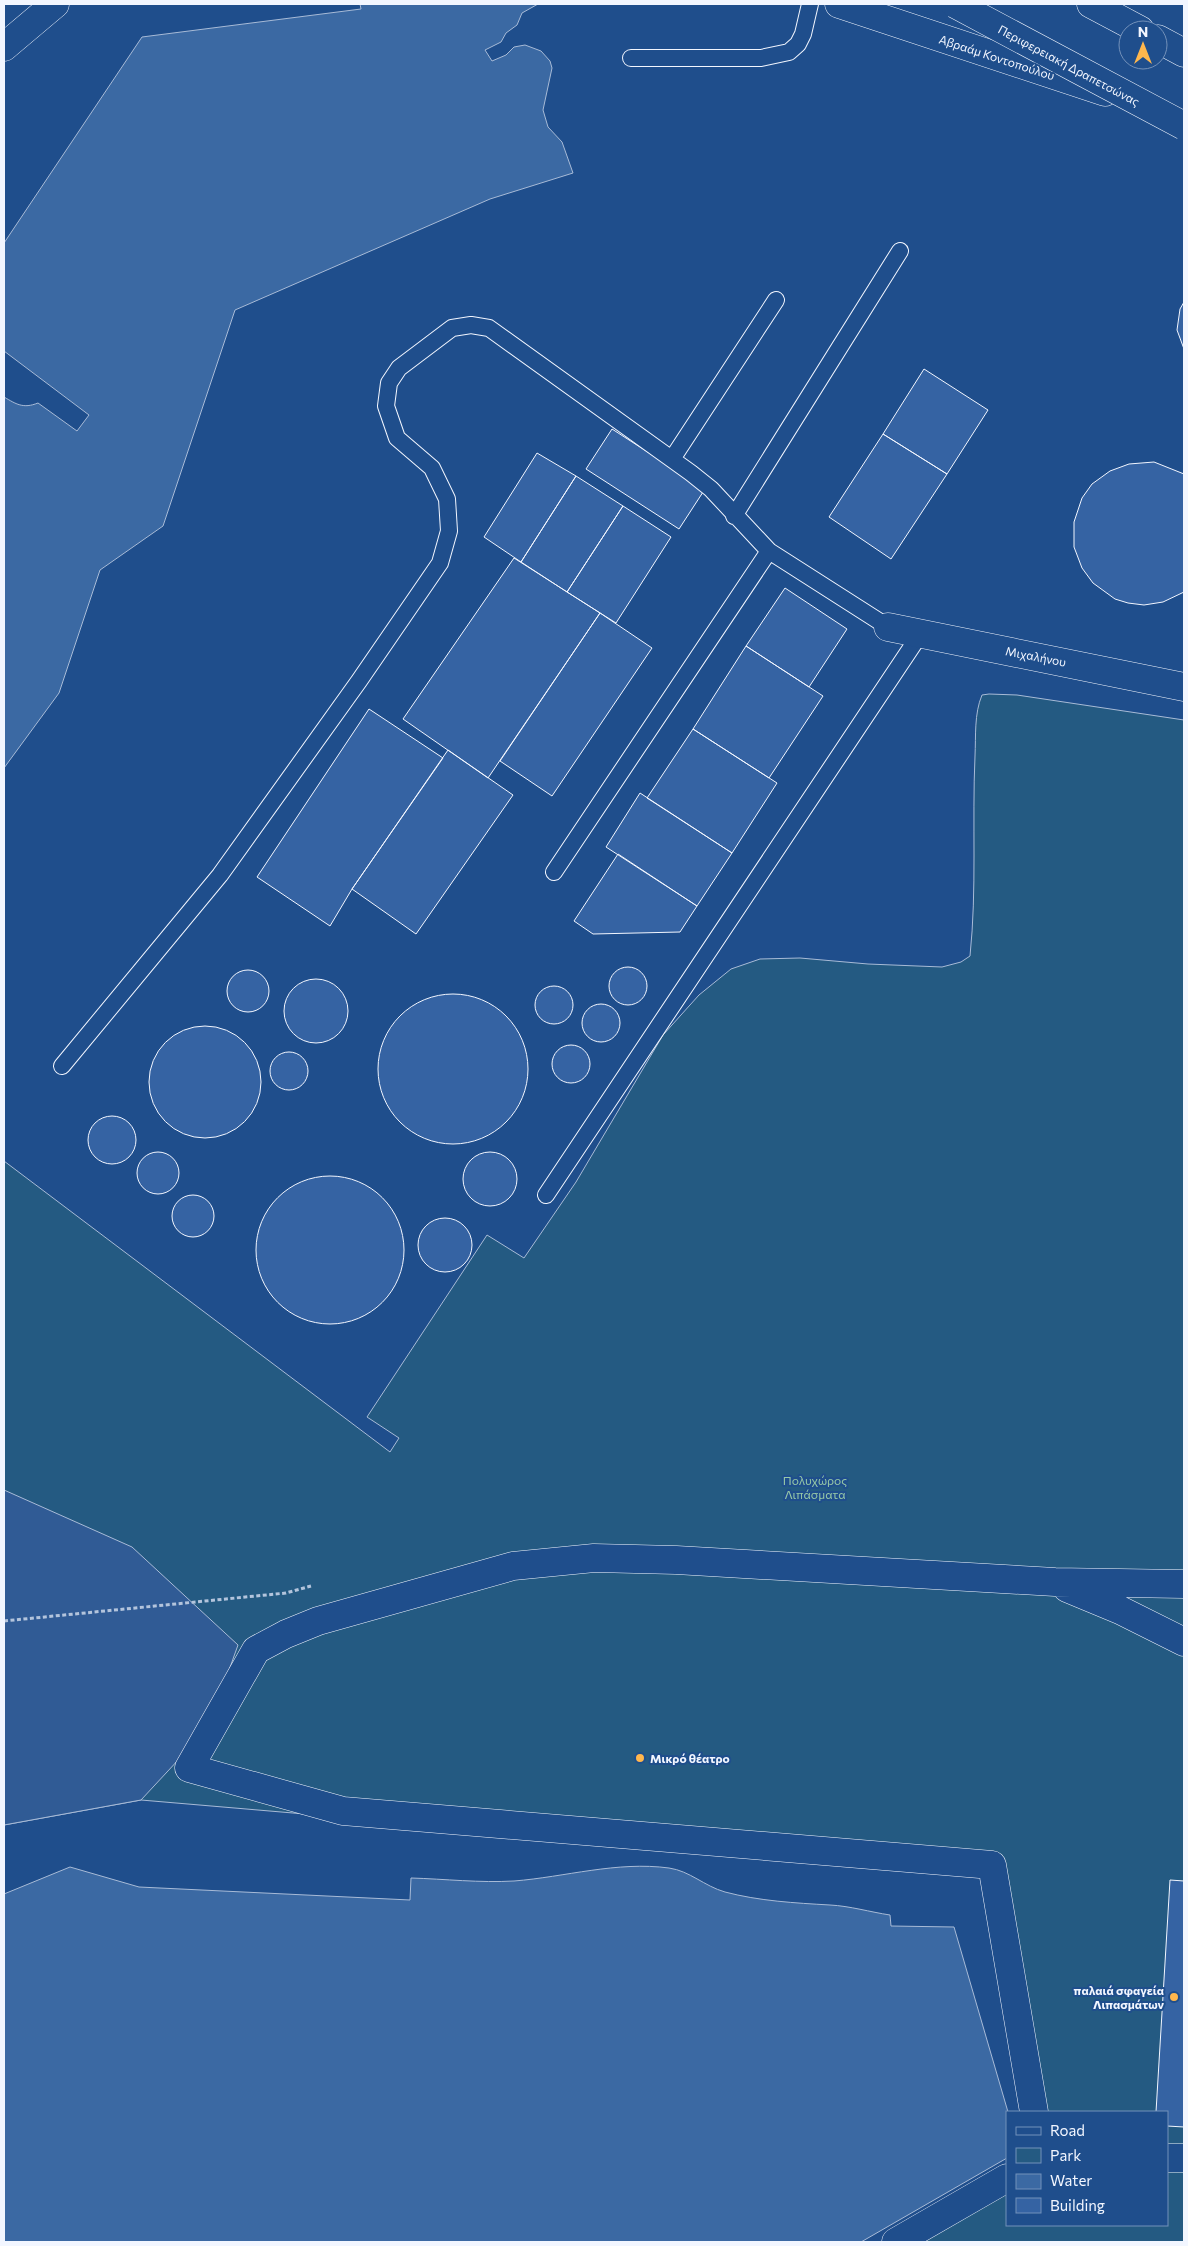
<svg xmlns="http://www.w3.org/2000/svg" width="1188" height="2246" font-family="Commissioner,sans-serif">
<rect width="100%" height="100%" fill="#1f4e8c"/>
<path fill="#245a82" stroke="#a8bbd7" d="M 989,694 L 1017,695 L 1184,720 L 1184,2242 L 882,2242 L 1007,2171 L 1007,2225 L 1167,2225 L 1167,2112 L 1046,2112 L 982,1872 L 141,1800 L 4,1825 L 4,1161 L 390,1452 L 399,1438 L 367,1417 L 487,1235 L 524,1258 L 576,1182 L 663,1035 L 699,995 L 731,969 L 760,959 L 800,958 L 868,964 L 942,967 L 961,962 L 970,956 C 977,889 972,823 975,756 C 976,736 974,714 982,695 Z"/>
<path fill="#305b95" stroke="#a8bbd7" d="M 4,1490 L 132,1547 L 238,1645 L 213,1715 L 193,1744 L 141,1800 L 4,1825 Z"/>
<path fill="#3b69a3" stroke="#a8bbd7" d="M 360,4 L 538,4 L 522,13 L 517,25 L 506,33 L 501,42 L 485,50 L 492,61 L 506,55 L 514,47 L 525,45 L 541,51 L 550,61 L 552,68 L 543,110 L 548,127 L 562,142 L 573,173 L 490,199 L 235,310 L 163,526 L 100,570 L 59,693 L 4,768 L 4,397 C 16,404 23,409 38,403 L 77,431 L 89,415 L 4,351 L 4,243 L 142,37 L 361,9 Z
M 70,1867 L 139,1887 L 410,1900 L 411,1878 C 445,1879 480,1883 514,1881 C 565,1877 617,1861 669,1868 C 690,1871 704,1886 725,1892 C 759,1901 795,1903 830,1905 C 850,1906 870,1912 890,1915 L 891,1926 L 954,1927 L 1008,2112 L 1007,2158 L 861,2242 L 4,2242 L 4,1894 Z"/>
<path fill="#3563a3" stroke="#f2f6ff" d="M 1184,302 L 1184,349 L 1177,330 L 1180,309 Z
M 924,369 L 988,410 L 947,474 L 883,434 Z
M 612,429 L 705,489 L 679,529 L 586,469 Z
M 883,434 L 947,474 L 891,559 L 829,517 Z
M 537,453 L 576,476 L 521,562 L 484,537 Z
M 1154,462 L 1184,474 L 1184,592 L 1163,602 L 1144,605 L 1128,603 L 1115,599 L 1093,583 L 1082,568 L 1074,547 L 1074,522 L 1082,498 L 1092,484 L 1110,471 L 1129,464 Z
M 576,476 L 623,506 L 567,592 L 521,562 Z
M 623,506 L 671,537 L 616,623 L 567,592 Z
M 514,558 L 600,613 L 488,778 L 403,719 Z
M 785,588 L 847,629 L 809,687 L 746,646 Z
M 600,613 L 652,648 L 552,796 L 500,761 Z
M 746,646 L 823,696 L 769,778 L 693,729 Z
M 369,709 L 443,758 L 352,889 L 330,926 L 257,877 Z
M 693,729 L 777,783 L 732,853 L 647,798 Z
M 448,750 L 513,795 L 416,934 L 352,889 Z
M 640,793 L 732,853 L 697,906 L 606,847 Z
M 618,854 L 697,906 L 680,932 L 593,934 L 574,921 Z
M609 986a19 19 0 1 1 38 0a19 19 0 1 1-38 0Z
M227 991a21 21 0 1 1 42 0a21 21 0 1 1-42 0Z
M284 1011a32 32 0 1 1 64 0a32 32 0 1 1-64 0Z
M535 1005a19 19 0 1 1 38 0a19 19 0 1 1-38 0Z
M378 1069a75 75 0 1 1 150 0a75 75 0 1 1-150 0Z
M582 1023a19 19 0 1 1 38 0a19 19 0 1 1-38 0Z
M149 1082a56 56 0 1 1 112 0a56 56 0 1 1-112 0Z
M552 1064a19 19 0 1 1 38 0a19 19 0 1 1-38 0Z
M270 1071a19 19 0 1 1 38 0a19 19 0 1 1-38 0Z
M88 1140a24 24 0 1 1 48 0a24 24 0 1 1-48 0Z
M137 1173a21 21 0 1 1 42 0a21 21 0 1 1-42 0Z
M463 1179a27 27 0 1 1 54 0a27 27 0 1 1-54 0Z
M256 1250a74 74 0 1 1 148 0a74 74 0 1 1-148 0Z
M172 1216a21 21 0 1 1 42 0a21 21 0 1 1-42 0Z
M418 1245a27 27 0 1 1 54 0a27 27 0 1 1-54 0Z
M 1170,1880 L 1184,1881 L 1184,2127 L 1167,2126 L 1167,2112 L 1156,2112 Z"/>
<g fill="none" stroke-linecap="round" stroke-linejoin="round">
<g stroke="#f2f6ff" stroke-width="18">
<path id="lane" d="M 631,58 L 761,58 L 789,52 L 798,44 L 803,34 L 810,4
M 672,459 L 776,300
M 734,516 L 900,251
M 554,872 L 769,551
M 62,1066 L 220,875 L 359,681 L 440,563 L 449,531 L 447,499 L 432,468 L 397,438 L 386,406 L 389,383 L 399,368 L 452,328 L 471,325 L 489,328 L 691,473 L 711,489 L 769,551 L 888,627
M 546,1195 L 921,633"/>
</g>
<g stroke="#f2f6ff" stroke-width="29">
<path id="street" d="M 1067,1588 L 1120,1610 L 1184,1642
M 1034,2112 L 992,1865 L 343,1811 L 189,1768 L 256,1650 L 286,1634 L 318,1621 L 513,1566 L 594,1558 L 676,1560 L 1055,1582 L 1184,1584
M 1167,2158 L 1184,2158
M 896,2242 L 1007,2178"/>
</g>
<g stroke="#f2f6ff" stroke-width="29">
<path id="secondary" d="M 839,4 L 1105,92
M 4,47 L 55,4
M 888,627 L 1184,687"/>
</g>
<g stroke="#f2f6ff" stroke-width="29">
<path id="primary" d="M 1091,4 L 1140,30
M 1158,39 L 1184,53"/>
</g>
<path stroke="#b3c4dc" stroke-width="3" stroke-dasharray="4 2.5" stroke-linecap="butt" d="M 4,1621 L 286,1593 L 311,1586"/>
<use href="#lane" stroke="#1f4e8c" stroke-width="16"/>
<use href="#street" stroke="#1f4e8c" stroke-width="28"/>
<use href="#secondary" stroke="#1f4e8c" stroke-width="28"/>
<use href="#primary" stroke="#1f4e8c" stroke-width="28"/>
<g stroke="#f2f6ff" stroke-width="29" stroke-linecap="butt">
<path id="primary-bridge" d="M 955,4 L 1184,126"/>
</g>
<use href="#primary-bridge" stroke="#1f4e8c" stroke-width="28"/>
</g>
<g fill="#ffb74d" stroke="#1f4e8c" stroke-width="2">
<circle cx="640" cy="1758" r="5"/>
<circle cx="1174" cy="1997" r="5"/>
</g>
<g text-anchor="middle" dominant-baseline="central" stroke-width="4" stroke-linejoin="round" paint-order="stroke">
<g font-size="12" fill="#f2f6ff" stroke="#1f4e8c">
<text transform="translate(997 57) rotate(18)">Αβραάμ Κοντοπούλου</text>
<text transform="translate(1069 65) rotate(28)">Περιφερειακή Δραπετσώνας</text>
<text transform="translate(1036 656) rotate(11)">Μιχαλήνου</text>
</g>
<g font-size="12" fill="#97c8a6" stroke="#1f4e8c">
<text x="815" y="1480">Πολυχώρος<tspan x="815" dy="14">Λιπάσματα</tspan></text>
</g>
<g font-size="12" font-weight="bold" fill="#f2f6ff" stroke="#1f4e8c" text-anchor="start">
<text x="650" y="1758">Μικρό θέατρο</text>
<text x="1164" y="1990" text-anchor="end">παλαιά σφαγεία<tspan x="1164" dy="14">Λιπασμάτων</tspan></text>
</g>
</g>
<rect width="1188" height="2246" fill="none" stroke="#f2f6ff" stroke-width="10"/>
<rect x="1006" y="2111" width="162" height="115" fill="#1f4e8c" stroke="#7391ba"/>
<rect x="1016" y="2127" width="25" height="8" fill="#1f4e8c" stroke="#7391ba"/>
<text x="1050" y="2136" font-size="15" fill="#f2f6ff">Road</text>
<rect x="1016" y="2148" width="25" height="15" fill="#245a82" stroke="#7391ba"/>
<text x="1050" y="2161" font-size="15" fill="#f2f6ff">Park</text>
<rect x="1016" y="2174" width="25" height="15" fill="#3b69a3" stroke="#7391ba"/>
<text x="1050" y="2186" font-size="15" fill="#f2f6ff">Water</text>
<rect x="1016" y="2198" width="25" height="15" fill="#3563a3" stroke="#7391ba"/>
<text x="1050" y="2211" font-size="15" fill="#f2f6ff">Building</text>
<g transform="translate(1143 45)"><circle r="24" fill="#1f4e8c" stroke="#7391ba"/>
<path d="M0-4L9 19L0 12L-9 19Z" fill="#ffb74d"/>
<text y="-8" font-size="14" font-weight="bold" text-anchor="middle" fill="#f2f6ff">N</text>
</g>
</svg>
